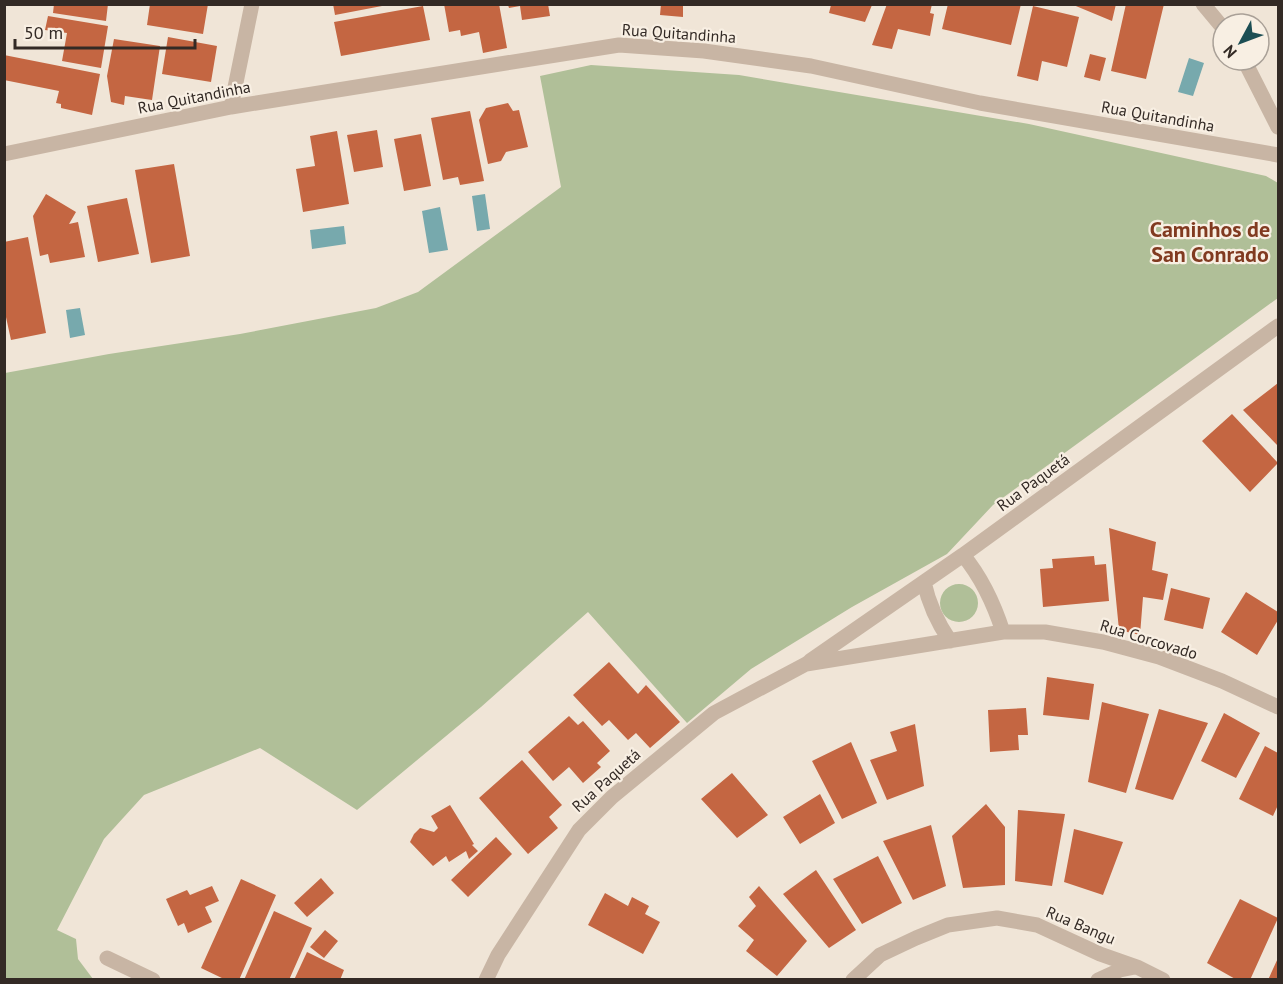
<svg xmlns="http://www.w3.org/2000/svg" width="1283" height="984" font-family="'PT Sans',sans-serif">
<rect width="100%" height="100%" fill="#f0e5d7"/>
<path fill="#b0bf98" d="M 591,65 L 739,75 L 1029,124 L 1266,176 L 1278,183 L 1278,298 L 993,505 L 947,554 L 852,607 L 751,669 L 687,723 L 588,612 L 481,707 L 357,810 L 260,748 L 144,795 L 104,839 L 57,930 L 76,939 L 78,959 L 93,979 L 5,979 L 5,373 L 109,354 L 240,334 L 376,308 L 418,292 L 561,187 L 540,76 Z
M940 603a19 19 0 1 1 38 0a19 19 0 1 1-38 0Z"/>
<path fill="#77a9ad" d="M 1189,58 L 1204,63 L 1193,96 L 1178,92 Z
M 485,194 L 490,229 L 477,231 L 472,196 Z
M 440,207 L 448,250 L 429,253 L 422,211 Z
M 344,226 L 346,244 L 312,249 L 310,230 Z
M 80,308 L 85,335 L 70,338 L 66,310 Z"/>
<path fill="#c46642" d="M 54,4 L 108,4 L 106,21 L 53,13 Z
M 150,4 L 208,4 L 203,34 L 147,25 Z
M 333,4 L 382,4 L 382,6 L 335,15 Z
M 444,4 L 499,4 L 507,48 L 483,53 L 479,32 L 461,36 L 460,30 L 449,32 Z
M 548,4 L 550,16 L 522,20 L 520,6 L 509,8 L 508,5 Z
M 661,4 L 683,4 L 683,17 L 660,15 Z
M 887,4 L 932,4 L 930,13 L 934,14 L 930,36 L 898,29 L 892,49 L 872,45 Z
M 948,4 L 1021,4 L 1011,45 L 942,29 Z
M 1071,4 L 1116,4 L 1112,21 Z
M 1126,4 L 1164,4 L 1146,79 L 1111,71 Z
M 831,5 L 872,5 L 865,22 L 829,13 Z
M 423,6 L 430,40 L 341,56 L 334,22 Z
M 1033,6 L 1079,17 L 1067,67 L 1042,61 L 1038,81 L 1017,76 Z
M 48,16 L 108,26 L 101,68 L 62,61 L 67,33 L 45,30 Z
M 168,37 L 217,46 L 211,82 L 162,74 Z
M 114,39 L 160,46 L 152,100 L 125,96 L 124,105 L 111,102 L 107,76 Z
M 1090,54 L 1106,58 L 1100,81 L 1084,77 Z
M 4,55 L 100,74 L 92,115 L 61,108 L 61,104 L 56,103 L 59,91 L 4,80 Z
M 508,103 L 513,111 L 519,110 L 528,147 L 506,152 L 501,161 L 488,164 L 479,120 L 486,108 Z
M 470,111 L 484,181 L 460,185 L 458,177 L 443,180 L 431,118 Z
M 377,130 L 383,167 L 354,172 L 347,135 Z
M 337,131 L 349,204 L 303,212 L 296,169 L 315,166 L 310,136 Z
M 421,134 L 431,186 L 404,191 L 394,139 Z
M 174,164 L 190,256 L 151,263 L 135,170 Z
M 46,194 L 76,212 L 69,224 L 78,222 L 85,257 L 50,263 L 48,254 L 40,256 L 33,216 Z
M 127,198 L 139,254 L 98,262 L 87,206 Z
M 28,237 L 46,333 L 11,340 L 4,308 L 4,242 Z
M 1278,383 L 1278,446 L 1243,410 Z
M 1232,414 L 1278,463 L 1250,492 L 1202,441 Z
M 1109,528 L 1156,542 L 1152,570 L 1168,574 L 1163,600 L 1143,597 L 1140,635 L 1119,630 Z
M 1094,556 L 1095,565 L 1106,564 L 1109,601 L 1043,607 L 1040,569 L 1053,568 L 1052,559 Z
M 1171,588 L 1210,598 L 1203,629 L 1164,620 Z
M 1246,592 L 1278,612 L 1278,620 L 1257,655 L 1221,632 Z
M 609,662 L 638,694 L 646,685 L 680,722 L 650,748 L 636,733 L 628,740 L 609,720 L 602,726 L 573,695 Z
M 1047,677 L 1094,684 L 1089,720 L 1043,715 Z
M 1102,702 L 1149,714 L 1126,793 L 1088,782 Z
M 1026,708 L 1028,735 L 1018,735 L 1019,750 L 990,752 L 988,710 Z
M 1159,709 L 1208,723 L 1173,800 L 1135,789 Z
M 1224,713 L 1260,733 L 1236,778 L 1201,761 Z
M 569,716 L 578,725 L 583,721 L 610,751 L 597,763 L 601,767 L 583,783 L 569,767 L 553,781 L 528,752 Z
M 915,724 L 924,786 L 887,800 L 870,760 L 897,751 L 890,732 Z
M 851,742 L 877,803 L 842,819 L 812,761 Z
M 1265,746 L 1278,753 L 1278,805 L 1273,816 L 1239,799 Z
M 522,760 L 562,805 L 549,817 L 558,828 L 528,854 L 479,798 Z
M 732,773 L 768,815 L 737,838 L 701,799 Z
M 820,794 L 835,823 L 800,844 L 783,817 Z
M 986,804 L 1005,827 L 1005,885 L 963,888 L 952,836 Z
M 450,805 L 474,844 L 472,845 L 478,851 L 469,859 L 466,851 L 449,862 L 446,856 L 433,866 L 410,842 L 414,834 L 420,828 L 434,832 L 438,828 L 431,816 Z
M 1018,810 L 1065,814 L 1052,886 L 1015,881 Z
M 931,825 L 946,886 L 913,900 L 883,841 Z
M 1074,829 L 1123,842 L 1103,895 L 1064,882 Z
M 496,837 L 512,854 L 468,897 L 451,880 Z
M 878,856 L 902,903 L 862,924 L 833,879 Z
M 816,870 L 856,930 L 829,948 L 783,894 Z
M 321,878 L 334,893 L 307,917 L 294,903 Z
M 241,879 L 276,895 L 239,980 L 226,980 L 201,968 Z
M 212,886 L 219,901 L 205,907 L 212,922 L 188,933 L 184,923 L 178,926 L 166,899 L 187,890 L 190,895 Z
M 759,886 L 807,941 L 777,976 L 746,951 L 754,940 L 738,926 L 756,906 L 749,897 Z
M 605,893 L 628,906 L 632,897 L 649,906 L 645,914 L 660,922 L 643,954 L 588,925 Z
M 1240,899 L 1278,918 L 1250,980 L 1237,980 L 1207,963 Z
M 274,911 L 312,928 L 289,980 L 244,980 Z
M 325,930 L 338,941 L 324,958 L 310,947 Z
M 307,952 L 344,970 L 340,980 L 294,980 Z
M 1278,958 L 1278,980 L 1268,980 Z"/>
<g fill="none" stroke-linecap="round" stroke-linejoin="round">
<path stroke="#c8b5a4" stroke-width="15" d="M 231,107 L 252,4
M 4,154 L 231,107 L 619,45 L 704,51 L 811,66 L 980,103 L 1278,155
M 963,555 C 982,578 994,604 1003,632
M 924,582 C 929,605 937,622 950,641
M 810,661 L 963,555 L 1278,326
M 107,958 L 153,980
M 486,980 L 498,955 L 579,830 L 612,797 L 714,713 L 806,664 L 1003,632 L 1045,632 L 1103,642 L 1159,657 L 1222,681 L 1278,707
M 853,980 L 880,955 L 916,938 L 948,925 L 997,918 L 1037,925 L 1100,954 L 1137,967 L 1163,980
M 1098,980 L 1120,970 L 1135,967"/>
<path stroke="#c8b5a4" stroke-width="15" d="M 1203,4 L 1223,28
M 1244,60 L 1278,127"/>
</g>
<g text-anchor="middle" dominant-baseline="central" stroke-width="4.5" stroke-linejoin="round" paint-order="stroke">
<g font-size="16" fill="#332a25" stroke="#f8efe3">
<text transform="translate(679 33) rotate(4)">Rua Quitandinha</text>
<text transform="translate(194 97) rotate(-11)">Rua Quitandinha</text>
<text transform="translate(1158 116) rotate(10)">Rua Quitandinha</text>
<text transform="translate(1033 482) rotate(-36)">Rua Paquetá</text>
<text transform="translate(1149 639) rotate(17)">Rua Corcovado</text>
<text transform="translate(606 780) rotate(-42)">Rua Paquetá</text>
<text transform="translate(1081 925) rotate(23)">Rua Bangu</text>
</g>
<g font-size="22" font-weight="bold" fill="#813a20" stroke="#f8efe3">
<text x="1210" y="229">Caminhos de<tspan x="1210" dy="25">San Conrado</tspan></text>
</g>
</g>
<rect width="1283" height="984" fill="none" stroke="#332a25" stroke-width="12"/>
<g transform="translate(1241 42) rotate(229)"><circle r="28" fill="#f8efe3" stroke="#a9a097" stroke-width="1.5"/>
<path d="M0-4.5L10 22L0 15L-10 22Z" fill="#1c4e54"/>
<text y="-9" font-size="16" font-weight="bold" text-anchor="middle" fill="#332a25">N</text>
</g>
<path d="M15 39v9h180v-9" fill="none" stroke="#332a25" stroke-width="3"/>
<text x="24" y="39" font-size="18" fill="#332a25" stroke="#f8efe3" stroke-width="4.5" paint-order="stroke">50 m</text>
</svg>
